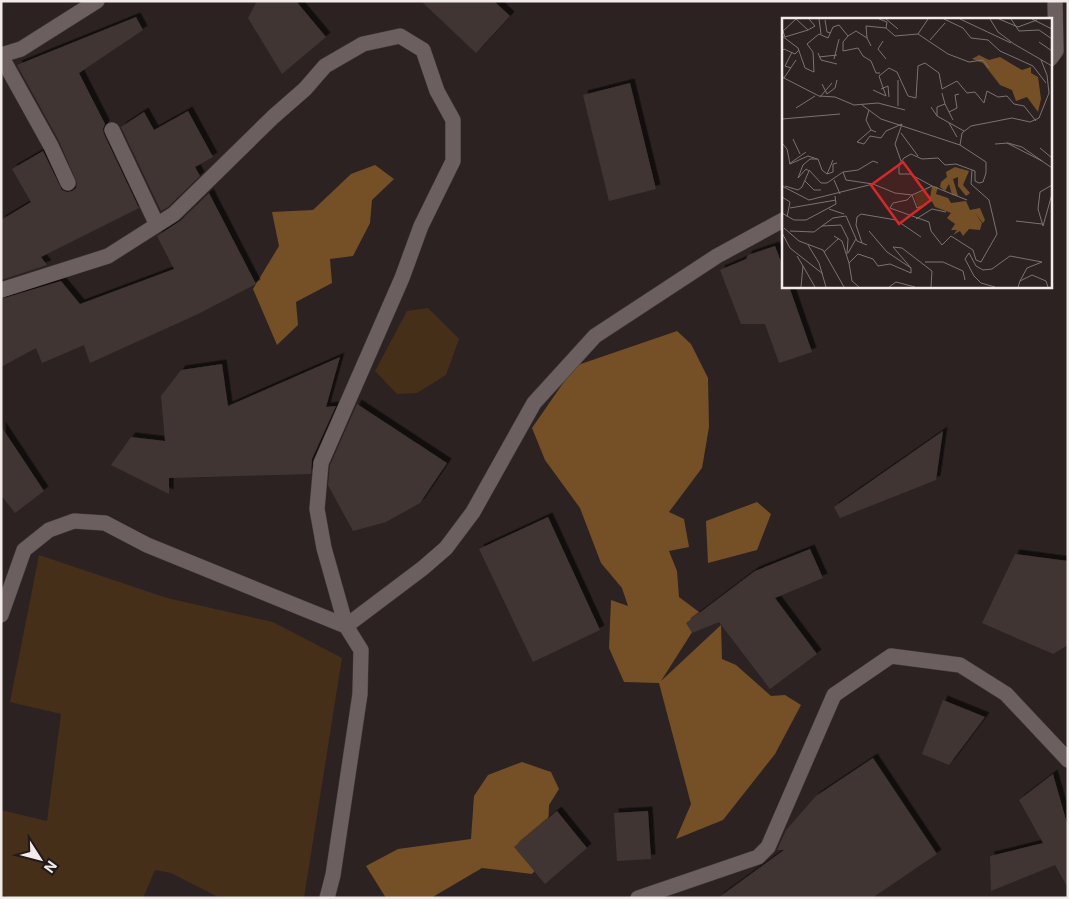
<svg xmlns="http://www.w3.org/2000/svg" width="1069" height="899" font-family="Inter,sans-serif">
<defs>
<filter id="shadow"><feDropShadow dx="4.5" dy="-4.5" stdDeviation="0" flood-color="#0009"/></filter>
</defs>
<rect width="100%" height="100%" fill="#2c2222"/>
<path fill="#452f18" d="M 428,308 L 459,339 L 446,375 L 417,393 L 397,394 L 375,371 L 407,311 Z
M 39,555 L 167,598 L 273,622 L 342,658 L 304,898 L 220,898 L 171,873 L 155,870 L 143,898 L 14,898 L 1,895 L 1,810 L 47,821 L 61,714 L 10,702 Z"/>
<path fill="#755027" d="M 375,165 L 394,179 L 372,200 L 370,223 L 353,256 L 330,259 L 332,283 L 296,302 L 298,325 L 277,345 L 253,289 L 279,246 L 272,212 L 313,210 L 351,174 Z
M 677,331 L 691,344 L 708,378 L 709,427 L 702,468 L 669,512 L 684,519 L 689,547 L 669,551 L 677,571 L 679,597 L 703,615 L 661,681 L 721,625 L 722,659 L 736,665 L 771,696 L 785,695 L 801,705 L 775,754 L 723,820 L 676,839 L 691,804 L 659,683 L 624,682 L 609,648 L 611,600 L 628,606 L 622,588 L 601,563 L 580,508 L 545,460 L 532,428 L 575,366 Z
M 757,502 L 771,514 L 757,550 L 708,563 L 706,521 Z
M 522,762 L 551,772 L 559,789 L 549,805 L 547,855 L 532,874 L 482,868 L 431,898 L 386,898 L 366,866 L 398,849 L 471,839 L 474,796 L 488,775 Z"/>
<path fill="#3f3632" filter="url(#shadow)" d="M 257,1 L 296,1 L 326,37 L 282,74 L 248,18 Z
M 421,1 L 494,1 L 510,16 L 476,53 Z
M 136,17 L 143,30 L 79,73 L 105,124 L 103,129 L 104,134 L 139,208 L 41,257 L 47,265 L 1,280 L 1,220 L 31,202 L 12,169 L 43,151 L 62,190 L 67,192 L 72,191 L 76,188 L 77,183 L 59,141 L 17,65 Z
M 630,83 L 656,189 L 609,201 L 583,95 Z
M 188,111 L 213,157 L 195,167 L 200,176 L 168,207 L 161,211 L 121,127 L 144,112 L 154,130 Z
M 209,193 L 256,284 L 198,314 L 90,363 L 84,345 L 42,363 L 36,348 L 1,367 L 1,299 L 61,281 L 80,304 L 174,269 L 157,236 L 180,221 Z
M 775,246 L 783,267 L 783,286 L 789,286 L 812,352 L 779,363 L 765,324 L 741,324 L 720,270 L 746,259 L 748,255 Z
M 340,357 L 326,407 L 336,406 L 312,459 L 311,474 L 169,478 L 169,494 L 111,465 L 131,437 L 165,441 L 161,396 L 181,370 L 222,364 L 228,406 Z
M 357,404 L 447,463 L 420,503 L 386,522 L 353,531 L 328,485 L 330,465 Z
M 1,426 L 44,491 L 15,513 L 1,495 Z
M 943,431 L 936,480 L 840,518 L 834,507 Z
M 548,517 L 600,630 L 533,662 L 479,549 Z
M 810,549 L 823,578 L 775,598 L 817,654 L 770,689 L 719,622 L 692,633 L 686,623 L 755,571 Z
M 1015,554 L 1068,561 L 1068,645 L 1053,654 L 982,623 Z
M 943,700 L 985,717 L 949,765 L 922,754 Z
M 873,758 L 937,854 L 872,898 L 718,898 L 784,850 L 777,850 L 786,830 L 816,796 Z
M 1053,774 L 1068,827 L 1068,888 L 1055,865 L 991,891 L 990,856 L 1043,843 L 1019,800 Z
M 557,811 L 587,848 L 545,884 L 514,847 Z
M 648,811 L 651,859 L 617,861 L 614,813 Z"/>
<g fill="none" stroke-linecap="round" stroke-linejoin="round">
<g stroke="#453d3c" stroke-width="16">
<path id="minor" d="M 1,55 L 21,49 L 97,1
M 1,56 L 51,146 L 68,183
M 1050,59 L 1056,51 L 1055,1
M 112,130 L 157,225
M 1,290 L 108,256 L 174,214 L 273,117 L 305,89 L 325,66 L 363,44 L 400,36 L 423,50 L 437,91 L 453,120 L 453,161 L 421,226 L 402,278 L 321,463 L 317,509 L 324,548 L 346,626 L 423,568 L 446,548 L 473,512 L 534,403 L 595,336 L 717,256 L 783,220
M 1,615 L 24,550 L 49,530 L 74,521 L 105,523 L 147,545 L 346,626 L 361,650 L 360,694 L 333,875 L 327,898
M 638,898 L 758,857 L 768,847 L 834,695 L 891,656 L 960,665 L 1006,694 L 1068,760"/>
</g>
<use href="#minor" stroke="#6b605f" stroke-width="15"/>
</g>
<g transform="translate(782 18)">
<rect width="270" height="270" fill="#2c2222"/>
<path d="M 150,168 L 144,174 L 150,183 L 136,190 L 132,176 Z" fill="#452f18"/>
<path d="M 197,37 L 207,42 L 218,39 L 240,52 L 249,49 L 249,55 L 256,59 L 259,81 L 256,94 L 245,79 L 234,83 L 230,72 L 218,67 L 201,45 L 190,41 ZM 173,149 L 187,153 L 181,167 L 188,175 L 184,178 L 176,168 L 176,159 L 171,161 L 176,178 L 170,177 L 167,166 L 163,173 L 158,169 L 159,164 L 165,159 L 164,154 ZM 150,168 L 156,169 L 154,176 L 166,180 L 169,185 L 184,183 L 188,192 L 198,190 L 203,202 L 201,205 L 193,195 L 200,205 L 198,212 L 187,211 L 181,218 L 178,213 L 171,217 L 175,212 L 169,212 L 173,206 L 165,200 L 169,195 L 153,189 L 148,180 Z" fill="#755027"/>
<path fill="none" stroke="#7b7272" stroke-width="1" d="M 37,1 L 39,16M 97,1 L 105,4 L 104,10 L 113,18 L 136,16 L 166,36 L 187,44 L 201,42 L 207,50M 104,1 L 116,11M 162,1 L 181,10 L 189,20 L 206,22 L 218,33 L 251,48 L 264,65M 178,1 L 229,25M 208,1 L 216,14 L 232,26 L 270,48M 217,1 L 236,9 L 255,2M 229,1 L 237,13 L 257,12 L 270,21M 250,1 L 270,11M 43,2 L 45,14 L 49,15M 57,7 L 66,18 L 61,24 L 61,33 L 76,30 L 81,38 L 89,43 L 94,55 L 98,55M 26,12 L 14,1 L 1,13 L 3,19 L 26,12 L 33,8 L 27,1M 136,16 L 146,1M 0,18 L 16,30 L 23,50 L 32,54 L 31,34 L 25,26 L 37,16 L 46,20 L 51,9 L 57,7M 66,18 L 74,13 L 85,20M 148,22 L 163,5M 101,23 L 96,31 L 104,41M 257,24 L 270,33M 89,28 L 85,20 L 84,8 L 104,10M 0,33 L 2,31 L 13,36 L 17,32M 36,35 L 39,42 L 55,46M 37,39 L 55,37M 52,41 L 57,21M 9,50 L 3,48 L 10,34M 0,59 L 37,78 L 53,79 L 72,87 L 96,85 L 123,92M 2,60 L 14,42M 116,62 L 116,88M 40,66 L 45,76 L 53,70 L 55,62M 99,71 L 106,68 L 107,79M 91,72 L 104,78 L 97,58 L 107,50 L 115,54 L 126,78 L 134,80 L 136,48 L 143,45 L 157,55 L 160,71 L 175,63 L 185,75 L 193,74 L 202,85 L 205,73 L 216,79 L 225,78 L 232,86 L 242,88 L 254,103M 38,79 L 50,65M 163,86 L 171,102M 80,87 L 99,101 L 178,127 L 204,144 L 204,155 L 201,164 L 197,165 L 193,163 L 193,153 L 174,146 L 163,147 L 156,140 L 140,141 L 129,136 L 122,140 L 117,146 L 117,156 L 128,156 L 150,168 L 130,177 L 135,190 L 145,186M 149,89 L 155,98 L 182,113M 14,90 L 33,78M 87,92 L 84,102 L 89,112 L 94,114M 167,94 L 175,90 L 173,77 L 177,76M 155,98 L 155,89 L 163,86 L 160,75M 0,101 L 58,96M 167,105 L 175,119M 89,112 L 75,124 L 82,126 L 88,118 L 99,120 L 104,113 L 120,106 L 113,126 L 119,143M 119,115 L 136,138M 11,121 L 18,136M 0,125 L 5,131 L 8,146 L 26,138 L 35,141M 225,125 L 260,143M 213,126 L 226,125 L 240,129 L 270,150M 178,127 L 180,115 L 189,108 L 230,100 L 248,104 L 257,100 L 267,75 L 265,57 L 259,42M 258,130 L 270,140M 36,141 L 40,152 L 45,156 L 51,154 L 51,146 L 55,145M 7,146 L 24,134M 27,152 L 39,165 L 45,165 L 61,154 L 76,152 L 91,143 L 96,145M 61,154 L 64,162 L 91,166M 45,156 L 51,142M 52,162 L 58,176M 23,163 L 32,172 L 39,172M 270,167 L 258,174 L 256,191 L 261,208 L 270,176M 0,168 L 27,182 L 91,166 L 113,175 L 130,177 L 125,182 L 111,185 L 108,190 L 147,204 L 149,213 L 160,227 L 169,218 L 191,232 L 194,242 L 199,244 L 215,216 L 207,182 L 189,166 L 190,152M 3,168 L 16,172 L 20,169 L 27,153 L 24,151 L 16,160 L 21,147 L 28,141 L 36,141M 150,168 L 185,182M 0,179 L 8,184 L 5,199M 8,190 L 54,182M 47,191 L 62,196M 0,195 L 12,202 L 24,202 L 54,186 L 53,178M 134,201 L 150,191 L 164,194M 234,203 L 260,206M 40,208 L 51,200 L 64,198 L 75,223 L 85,227M 2,210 L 17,223 L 41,232 L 62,269M 8,213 L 32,214 L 40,208 L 59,207 L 66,221 L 65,236M 87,213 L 105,234 L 129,250M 0,215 L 8,230 L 41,256M 52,218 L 60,223 L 67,245 L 76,236 L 91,241 L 96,248 L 108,246 L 129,255 L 129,250 L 111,229 L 120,230 L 150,253 L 149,269M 80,225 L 74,207 L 75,199 L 79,196 L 114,202 L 139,219M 26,227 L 37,245 L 44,269M 0,232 L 0,248M 42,234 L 57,220M 66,235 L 74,221M 187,235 L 194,248 L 201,252 L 210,251 L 228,238 L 260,244 L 245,250 L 238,263M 187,235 L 183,241 L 192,258 L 199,265 L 213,269M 15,238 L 21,248 L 19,269M 143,244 L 161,244 L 181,253 L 183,262M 67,245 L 70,263 L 77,269M 21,248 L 33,269M 107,269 L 114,264 L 133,269M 236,269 L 238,263 L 250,257 L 264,263 L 266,269"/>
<path fill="#d62828" fill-opacity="0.15" stroke="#d62828" stroke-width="2.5" d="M 121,144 L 149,182 L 117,206 L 89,167 Z"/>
<rect width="270" height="270" fill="none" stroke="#f2ebea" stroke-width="2.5"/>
</g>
<rect width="1069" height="899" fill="none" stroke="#f2ebea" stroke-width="5"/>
<g transform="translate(40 859) rotate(126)" stroke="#221918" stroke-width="4" paint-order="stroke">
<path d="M0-4L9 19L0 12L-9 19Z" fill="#f2ebea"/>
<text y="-8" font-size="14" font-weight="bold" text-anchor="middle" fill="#f2ebea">N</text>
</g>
</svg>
